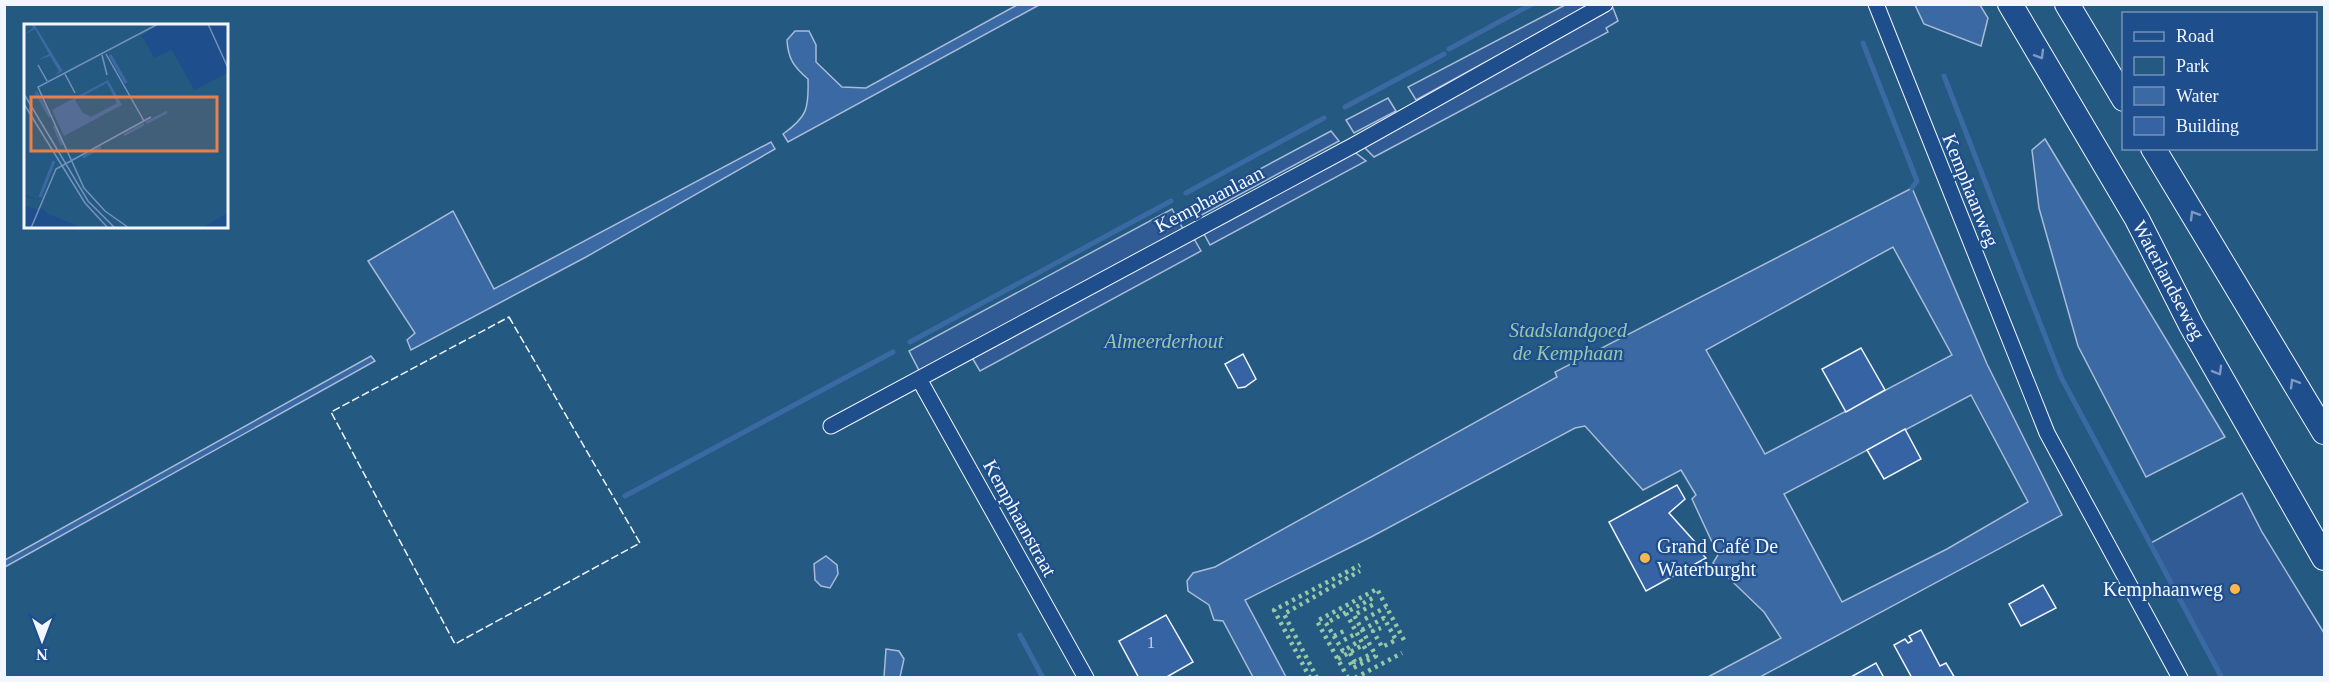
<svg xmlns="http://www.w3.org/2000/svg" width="2329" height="682" font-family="'Times New Roman',serif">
<rect width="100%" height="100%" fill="#1f4e8c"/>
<path fill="#245a82" stroke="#a8bbd7" stroke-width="1.5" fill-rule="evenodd" d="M 4,5 L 2324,5 L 2324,677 L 5,677 ZM 2124,14 L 2316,14 L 2316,148 L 2124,148 ZM 26,26 L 226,26 L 226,226 L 26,226 Z"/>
<path fill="#305b95" stroke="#a8bbd7" stroke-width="1.5" d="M 1565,5 L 1590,5 L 1416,100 L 1408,87 Z
M 1613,8 L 1618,21 L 1606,28 L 1608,32 L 1374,157 L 1363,146 Z
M 1388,98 L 1396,111 L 1354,133 L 1346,120 Z
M 1331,131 L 1339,141 L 1196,218 L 1189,207 Z
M 1352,150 L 1366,161 L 1210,245 L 1203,232 Z
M 1172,209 L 1187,236 L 923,378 L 909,351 Z
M 1193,237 L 1201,251 L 980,371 L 971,356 Z
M 2242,493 L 2262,532 L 2324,633 L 2324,677 L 2222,677 L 2149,544 Z"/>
<path fill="#3b69a3" stroke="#a8bbd7" stroke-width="1.5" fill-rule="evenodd" d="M 1017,5 L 1039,5 L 788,142 L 783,134 C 807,117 809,109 808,79 C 794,67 788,59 787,40 L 795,31 L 809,31 L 816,45 L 816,62 L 842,87 L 866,88 Z
M 1915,5 L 1980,5 L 1988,18 L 1981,46 L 1924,24 Z
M 2045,139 L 2225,437 L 2146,477 L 2078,346 L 2039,208 L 2032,150 Z
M 771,142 L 775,149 L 586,257 L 411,350 L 407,340 L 415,333 L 368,261 L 453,211 L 494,289 Z
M 1912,188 L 1987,364 L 2062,515 L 1760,677 L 1708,677 L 1781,638 L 1764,612 L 1713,563 L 1718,555 L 1692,499 L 1696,495 L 1681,470 L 1643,490 L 1585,426 L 1575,428 L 1371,537 L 1245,600 L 1286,677 L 1253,677 L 1223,621 L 1214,620 L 1209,605 L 1188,591 L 1187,581 L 1193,573 L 1215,567 L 1557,377 L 1555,372 ZM 1893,247 L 1952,355 L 1765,454 L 1706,350 ZM 1971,395 L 2028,502 L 1947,549 L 1842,602 L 1784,494 Z
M 371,356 L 375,361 L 5,567 L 5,560 Z
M 826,556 L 837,565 L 838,574 L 830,588 L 821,586 L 815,580 L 814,564 Z
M 886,649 L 899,651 L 904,659 L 900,677 L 884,677 Z"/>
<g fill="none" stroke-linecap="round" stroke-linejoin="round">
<path stroke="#3b69a3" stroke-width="5" d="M 1863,43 L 1917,181 L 1912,188
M 1449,49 L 1532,4
M 1944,76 L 2061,377 L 2222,678
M 1345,107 L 1444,54
M 1186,193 L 1324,118
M 910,342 L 1171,201
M 625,496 L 893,352
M 1020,635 L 1043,678"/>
</g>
<path fill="#3563a3" stroke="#f2f6ff" stroke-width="1.5" d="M 1861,348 L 1885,390 L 1846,412 L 1822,369 Z
M 1243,354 L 1256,379 L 1245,387 L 1238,388 L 1225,364 Z
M 1905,429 L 1921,459 L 1884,479 L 1867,450 Z
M 1677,485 L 1685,499 L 1669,513 L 1695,542 L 1693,544 L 1706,558 L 1646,591 L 1609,522 Z
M 2043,585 L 2056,608 L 2021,626 L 2009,604 Z
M 1166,615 L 1193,662 L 1165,678 L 1139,678 L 1119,641 Z
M 1921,630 L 1940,666 L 1946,663 L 1955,678 L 1912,678 L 1894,645 L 1905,639 L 1908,643 L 1912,641 L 1909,636 Z
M 1876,663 L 1884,678 L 1849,678 Z"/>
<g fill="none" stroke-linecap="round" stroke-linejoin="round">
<g stroke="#f2f6ff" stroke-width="17">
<path id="minor" d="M 1876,4 L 2047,433 L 2180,678
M 919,379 L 1086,678
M 831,426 L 1354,145 L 1605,4"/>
</g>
<g stroke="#f2f6ff" stroke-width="26">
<path id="primary" d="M 2010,4 L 2137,219 L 2191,325 L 2324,558
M 2067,4 L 2124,99
M 2153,148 L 2324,432"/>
</g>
<use href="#minor" stroke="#1f4e8c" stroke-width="15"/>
<use href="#primary" stroke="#1f4e8c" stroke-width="24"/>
<path stroke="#97c8a6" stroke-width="4.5" stroke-dasharray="3 4.5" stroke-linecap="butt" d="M 1346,613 L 1366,650
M 1365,619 L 1386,607
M 1362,630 L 1384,618 L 1396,640 L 1382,647 L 1373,631 L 1381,628
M 1334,636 L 1346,630
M 1344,640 L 1357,633
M 1356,643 L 1343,651 L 1326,623 L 1373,598
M 1350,653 L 1355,662 L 1369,655
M 1338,659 L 1363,645
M 1350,662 L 1353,668 L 1376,656 L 1354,615 L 1376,603
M 1310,678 L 1274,610 L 1360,565
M 1317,678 L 1284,614 L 1360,571
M 1348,678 L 1317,621 L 1377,589 L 1405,642
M 1355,678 L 1402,653"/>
<path stroke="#f2f6ff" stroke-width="1.5" stroke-dasharray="8 3" stroke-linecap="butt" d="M 509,317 L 640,543 L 455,644 L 331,412 Z"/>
</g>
<defs><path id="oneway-chevron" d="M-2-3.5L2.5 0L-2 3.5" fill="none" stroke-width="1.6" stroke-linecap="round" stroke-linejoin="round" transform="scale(1.5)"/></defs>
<g stroke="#7e9ac0">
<use href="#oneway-chevron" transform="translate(2040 55) rotate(59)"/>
<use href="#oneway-chevron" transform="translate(2194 215) rotate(-121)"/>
<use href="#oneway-chevron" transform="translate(2218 371) rotate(60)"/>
<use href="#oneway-chevron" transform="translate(2294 383) rotate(-121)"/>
</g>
<g fill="#ffb74d" stroke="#1f4e8c" stroke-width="2">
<circle cx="1645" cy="558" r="6"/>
<circle cx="2235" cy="589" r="6"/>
</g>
<g text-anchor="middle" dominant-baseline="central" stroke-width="4.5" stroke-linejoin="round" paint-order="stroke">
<g font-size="16" fill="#c3d1e8">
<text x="1151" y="642">1</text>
</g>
<g font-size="20" fill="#f2f6ff" stroke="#1f4e8c">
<text transform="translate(1971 190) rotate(68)">Kemphaanweg</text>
<text transform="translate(1209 199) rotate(-28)">Kemphaanlaan</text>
<text transform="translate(2169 280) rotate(62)">Waterlandseweg</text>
<text transform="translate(1020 518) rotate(61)">Kemphaanstraat</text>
</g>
<g font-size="20" font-style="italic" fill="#97c8a6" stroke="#1f4e8c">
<text x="1568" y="330">Stadslandgoed<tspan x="1568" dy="23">de Kemphaan</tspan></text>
<text x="1164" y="341">Almeerderhout</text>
</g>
<g font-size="20" fill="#f2f6ff" stroke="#1f4e8c" text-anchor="start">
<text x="1657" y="546">Grand Café De<tspan x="1657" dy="23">Waterburght</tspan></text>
<text x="2223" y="589" text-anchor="end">Kemphaanweg</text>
</g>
</g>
<g transform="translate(24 24)">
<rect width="204" height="204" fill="#1f4e8c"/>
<path d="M 0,0 L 133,0 L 118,12 L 130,34 L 148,26 L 170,66 L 203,49 L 204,189 L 177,204 L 59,204 L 22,189 L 19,184 L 16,187 L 18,180 L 14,186 L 0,181 L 0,172 L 13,176 L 0,170 Z" fill="#245a82"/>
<path d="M 7,0 L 10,0 L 39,47 L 130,0 L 31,51 L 35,47 L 26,32 L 14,36 L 25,30 L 11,5 L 0,11 L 9,4 ZM 84,56 L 98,81 L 40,112 L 28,86 ZM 83,59 L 93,79 L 67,93 L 59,89 L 51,76 Z" fill="#3b69a3" fill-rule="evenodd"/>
<path fill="none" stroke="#3b69a3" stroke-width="3" d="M 86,31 L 102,59M 12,68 L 26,93M 122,99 L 143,88M 30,102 L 38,121M 100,111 L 120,100M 59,133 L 77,123M 16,173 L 30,137"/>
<path fill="none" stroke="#7391ba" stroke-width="1.5" d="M 184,0 L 204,44M 82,30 L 120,97M 78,31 L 83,51M 14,41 L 23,57M 41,50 L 51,69M 0,70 L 64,177 L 91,204M 0,80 L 61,179 L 84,204M 7,204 L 32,145 L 127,93M 105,204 L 81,187 L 60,164 L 14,63 L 134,0"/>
<path fill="#ea8049" fill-opacity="0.15" stroke="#ea8049" stroke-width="3" d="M 7,73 L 193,73 L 193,127 L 7,127 Z"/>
<rect width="204" height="204" fill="none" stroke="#f2f6ff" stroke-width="3"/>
</g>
<rect width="2329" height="682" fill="none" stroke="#f2f6ff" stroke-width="12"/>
<rect x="2122" y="12" width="195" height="138" fill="#1f4e8c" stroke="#7391ba" stroke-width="1.5"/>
<rect x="2134" y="32" width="30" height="9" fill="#1f4e8c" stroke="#7391ba" stroke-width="1.5"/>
<text x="2176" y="42" font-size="18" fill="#f2f6ff">Road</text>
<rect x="2134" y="57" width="30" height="18" fill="#245a82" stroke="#7391ba" stroke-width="1.5"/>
<text x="2176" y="72" font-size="18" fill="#f2f6ff">Park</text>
<rect x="2134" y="87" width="30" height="18" fill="#3b69a3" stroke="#7391ba" stroke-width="1.5"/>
<text x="2176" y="102" font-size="18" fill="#f2f6ff">Water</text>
<rect x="2134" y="117" width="30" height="18" fill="#3563a3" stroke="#7391ba" stroke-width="1.5"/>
<text x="2176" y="132" font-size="18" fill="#f2f6ff">Building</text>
<g transform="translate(42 640) rotate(180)" stroke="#1f4e8c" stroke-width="4.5" paint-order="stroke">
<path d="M0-4.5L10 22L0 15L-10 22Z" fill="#f2f6ff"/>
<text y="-9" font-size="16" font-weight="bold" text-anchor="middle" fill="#f2f6ff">N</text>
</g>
</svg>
